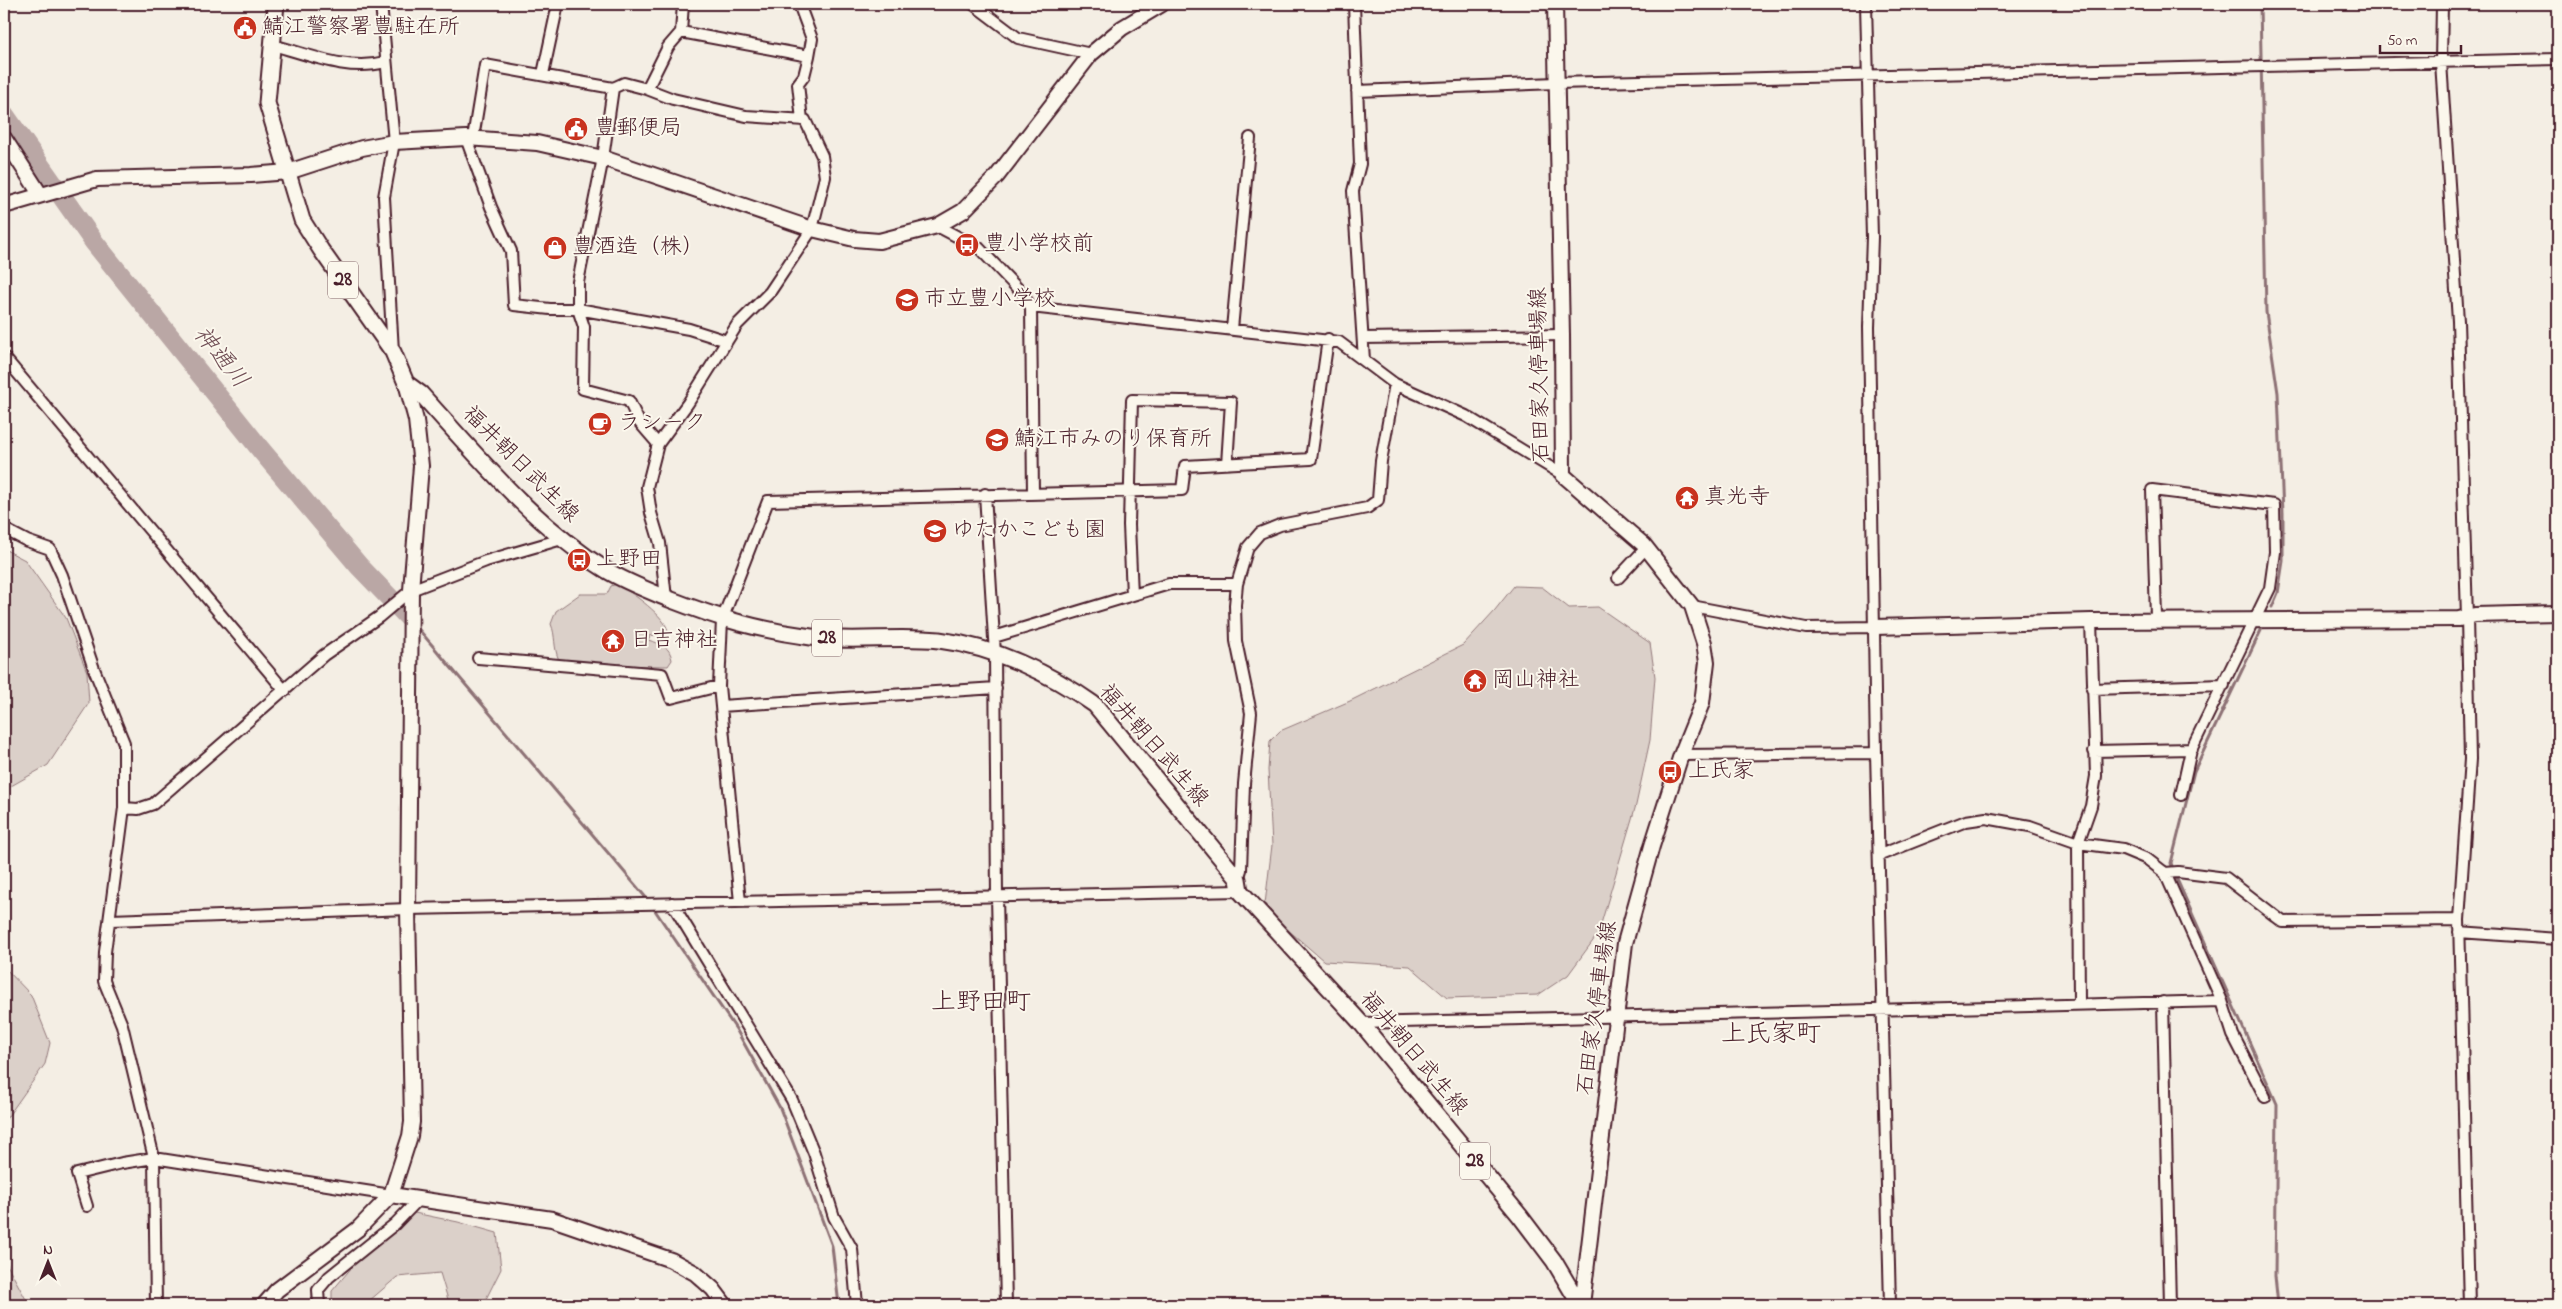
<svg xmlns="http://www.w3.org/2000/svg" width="2562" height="1309" font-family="'Indie Flower','Klee One',sans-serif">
<rect width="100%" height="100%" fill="#f4eee4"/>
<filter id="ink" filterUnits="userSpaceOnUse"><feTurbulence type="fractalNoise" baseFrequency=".02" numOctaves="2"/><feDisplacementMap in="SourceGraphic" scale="10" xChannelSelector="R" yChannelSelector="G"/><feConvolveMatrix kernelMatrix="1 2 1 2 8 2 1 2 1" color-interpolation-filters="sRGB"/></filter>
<g filter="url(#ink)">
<path fill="#dbd0c9" stroke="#92787a" d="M 4,549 L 25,560 L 66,618 L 87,672 L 89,703 L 48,765 L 4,790 Z
M 617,584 C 631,592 667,617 668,632 L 650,636 L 648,640 C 661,644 670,646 672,660 L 668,666 L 604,665 L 559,660 C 553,647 556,636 551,624 L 556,611 L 580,594 L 607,594 L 611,586 Z
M 1514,586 L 1542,587 L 1569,608 L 1598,607 L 1650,643 L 1655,677 L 1650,740 L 1636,805 L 1598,934 L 1568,975 L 1538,995 L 1447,998 L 1410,966 L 1324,961 L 1279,922 L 1265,904 L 1272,845 L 1268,770 L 1270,741 L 1280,731 L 1350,701 L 1463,645 L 1495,610 Z
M 4,967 L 31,995 L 50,1043 L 45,1064 L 4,1122 Z
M 400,1210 L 458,1222 L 497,1233 L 501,1269 L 483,1305 L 449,1303 L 440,1273 L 397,1277 L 369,1301 L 368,1305 L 332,1305 L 332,1291 Z
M 4,1259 L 29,1305 L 4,1305 Z"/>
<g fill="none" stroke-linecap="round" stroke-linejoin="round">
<path stroke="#8d7174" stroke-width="3" d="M 2260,4 L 2266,312 L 2278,393 L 2283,513 L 2283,561 L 2278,593 L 2272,607
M 415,625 L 648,900
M 2173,869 L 2171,863 L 2194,771 L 2264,624
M 2175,875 L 2277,1104 L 2275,1276 L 2278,1305
M 652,906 L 736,1029 L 780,1108 L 832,1246 L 839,1305"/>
<path stroke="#baa7a5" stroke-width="20" d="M 4,114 L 94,242 L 261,450 L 359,566 L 412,621"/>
<g stroke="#4a1f2b" stroke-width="14">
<path id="street" d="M 381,4 L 394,142 L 384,197 L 393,351
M 973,4 L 1018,38 L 1091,54
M 1354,4 L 1360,164 L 1353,191 L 1364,360
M 1866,4 L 1872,237 L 1869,327 L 1876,753 L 1890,1305
M 2442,4 L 2441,62 L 2458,321 L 2467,617 L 2470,759 L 2459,920 L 2469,1305
M 681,32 L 809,56 L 812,39 L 799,4
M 273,45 C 310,55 348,72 385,62
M 543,74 L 558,4
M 613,88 L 603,158 L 578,282 L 578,309 L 584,327 L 583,389 L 629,401 L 639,422 L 658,444
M 1357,91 L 1556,83 L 2558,59
M 802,120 L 798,84 L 804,76 L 809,56
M 466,138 L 491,207 L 511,251 L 514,305 L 550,309 L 578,309 L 689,329 L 727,341
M 473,138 L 485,65 L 613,88 L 624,83 L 647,89
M 937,226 L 979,248 L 1020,291 L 1031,307 L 1033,493
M 1031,307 L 1339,342 L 1395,384 L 1466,416 L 1563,475
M 1232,329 L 1250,138
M 1363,338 L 1562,335
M 4,357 L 285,691
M 985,494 L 995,654 L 997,896 L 1006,1305
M 4,529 L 27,541 L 50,549 L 62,575 L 94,669 L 124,743 L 124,808 L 105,952 L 104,981 L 122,1025 L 154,1158 L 156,1305
M 1618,578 L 1646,548
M 1132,595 L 1129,525 L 1132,400 L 1231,402 L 1227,464
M 666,598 L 660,543 L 651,513 L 647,487 L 658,444 L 688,403 L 737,325 L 770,292 L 812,229 L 825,177 L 822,156 L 805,120 L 746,116 L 673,99 L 647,89 L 668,47 L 681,32 L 683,4
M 1692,606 L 1806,628 L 1875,627
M 2156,616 L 2152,490 L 2274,505 L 2275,552 L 2270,588 L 2191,750 L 2181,795
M 994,637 L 1169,584 L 1237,584
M 478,658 L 662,674 L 671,698 L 719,686
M 2092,689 L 2224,685
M 721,706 L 996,688
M 2094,751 L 2192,749
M 1681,755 L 1876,753
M 124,808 L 138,809 L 153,804 L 324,655 L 379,617 L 411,590 L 486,561 L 562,539
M 1880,855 L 1966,821 L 1986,818 L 2030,826 L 2078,843 L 2123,849 L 2147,859 L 2165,873 L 2222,1001 L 2233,1035 L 2265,1097
M 2165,873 L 2178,872 L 2226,878 L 2283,922 L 2459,920
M 1238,879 L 1241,870 L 1244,784 L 1251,713 L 1236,641 L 1235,605 L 1237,584 L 1248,547 L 1260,533 L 1280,525 L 1367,508 L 1378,500 L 1381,461 L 1395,384
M 740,902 L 719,686 L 722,620 L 768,501 L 1182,490 L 1185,466 L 1311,459 L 1328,339
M 672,903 L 792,1100 L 814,1153 L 834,1217 L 852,1249 L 857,1305
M 111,920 L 408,909 L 1240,891
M 2459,932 L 2558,939
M 2163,1002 L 2170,1305
M 2079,1004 L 2078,843 L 2091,806 L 2096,776 L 2091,621
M 1361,1023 L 2222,1001
M 87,1206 L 77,1174 L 122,1163 L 154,1158 L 391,1195
M 319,1305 L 318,1290 L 329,1277 L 395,1224 L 420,1198"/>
</g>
<g stroke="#4a1f2b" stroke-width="18">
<path id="secondary" d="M 1555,4 L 1562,335 L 1563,475 L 1644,545 L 1692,606 L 1704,643 L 1707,662 L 1702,703 L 1681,755 L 1652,846 L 1625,943 L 1582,1305
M 4,138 L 40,194
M 4,206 L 97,179 L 251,175 L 288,172 L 362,148 L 394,142 L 466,138 L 537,143 L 603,158 L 812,229 L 854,239 L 879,241 L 937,226 L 963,211 L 997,176 L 1091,54 L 1122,28 L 1162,4
M 1875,627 L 2091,621 L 2459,619 L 2475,615 L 2558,613
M 391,1195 L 552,1219 L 671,1260 L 695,1273 L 713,1289 L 725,1305
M 264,1305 L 277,1290 L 358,1229 L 391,1195 L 410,1136 L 412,1122 L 408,909 L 411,590 L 421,466 L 416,420 L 406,383"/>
</g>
<g stroke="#4a1f2b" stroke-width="19">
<path id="primary" d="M 276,4 L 267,103 L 302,220 L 321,250 L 393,352 L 406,383 L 421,394 C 478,457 533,524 606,570 C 626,582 647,590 669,599 C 718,618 758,630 811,637 C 853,643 896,635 939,640 C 994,647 1050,673 1095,705 L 1238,879 L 1240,891 L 1361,1023 L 1520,1216 L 1554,1261 L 1580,1305"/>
</g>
<use href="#street" stroke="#fbf7ec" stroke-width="10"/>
<use href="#secondary" stroke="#fbf7ec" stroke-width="14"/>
<use href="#primary" stroke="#fbf7ec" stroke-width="15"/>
</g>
</g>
<defs>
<g id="civic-disc" transform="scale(1.25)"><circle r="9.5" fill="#c8321e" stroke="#fbf7ec"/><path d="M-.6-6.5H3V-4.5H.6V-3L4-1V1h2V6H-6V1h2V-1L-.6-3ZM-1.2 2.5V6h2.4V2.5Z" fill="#fff"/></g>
<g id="bus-disc" transform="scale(1.25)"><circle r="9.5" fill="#c8321e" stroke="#fbf7ec"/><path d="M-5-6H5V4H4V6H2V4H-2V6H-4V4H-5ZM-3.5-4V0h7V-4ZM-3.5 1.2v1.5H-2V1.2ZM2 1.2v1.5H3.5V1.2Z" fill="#fff"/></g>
<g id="shop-disc" transform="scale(1.25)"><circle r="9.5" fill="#c8321e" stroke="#fbf7ec"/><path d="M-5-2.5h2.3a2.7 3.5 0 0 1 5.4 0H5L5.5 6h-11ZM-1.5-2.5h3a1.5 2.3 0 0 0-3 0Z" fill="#fff"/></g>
<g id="school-disc" transform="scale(1.25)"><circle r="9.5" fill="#c8321e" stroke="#fbf7ec"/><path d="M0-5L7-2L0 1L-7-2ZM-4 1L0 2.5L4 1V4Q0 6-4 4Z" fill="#fff"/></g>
<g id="cafe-disc" transform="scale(1.25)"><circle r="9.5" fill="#c8321e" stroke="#fbf7ec"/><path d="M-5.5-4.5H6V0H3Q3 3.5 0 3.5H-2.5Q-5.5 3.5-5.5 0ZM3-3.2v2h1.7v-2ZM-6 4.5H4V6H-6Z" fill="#fff"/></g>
<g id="temple-disc" transform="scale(1.25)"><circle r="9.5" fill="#c8321e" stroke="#fbf7ec"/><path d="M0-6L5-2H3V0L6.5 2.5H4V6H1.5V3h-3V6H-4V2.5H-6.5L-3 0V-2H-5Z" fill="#fff"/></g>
</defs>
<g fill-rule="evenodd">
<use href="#civic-disc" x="245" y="28"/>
<use href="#civic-disc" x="576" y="129"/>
<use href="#bus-disc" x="967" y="245"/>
<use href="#shop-disc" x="555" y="248"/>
<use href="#school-disc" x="907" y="300"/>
<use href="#cafe-disc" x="600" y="424"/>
<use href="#school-disc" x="997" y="440"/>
<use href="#temple-disc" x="1687" y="498"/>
<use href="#school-disc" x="935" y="531"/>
<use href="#bus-disc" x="579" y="560"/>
<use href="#temple-disc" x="613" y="641"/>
<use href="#temple-disc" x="1475" y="681"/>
<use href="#bus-disc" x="1670" y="772"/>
</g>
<g text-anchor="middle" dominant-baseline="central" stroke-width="4" stroke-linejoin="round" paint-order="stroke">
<g fill="#fbf7ec" stroke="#7f6065" stroke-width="1">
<rect x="328" y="261.5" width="30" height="37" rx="4"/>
<rect x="812" y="619.5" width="30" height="37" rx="4"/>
<rect x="1460" y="1142.5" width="30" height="37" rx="4"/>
</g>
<g font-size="21" font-weight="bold" fill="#4a1f2b">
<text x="343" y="280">28</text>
<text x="827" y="638">28</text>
<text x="1475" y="1161">28</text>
</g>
<g font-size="22" fill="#4a1f2b" stroke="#fbf7ec" text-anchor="start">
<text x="262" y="28">鯖江警察署豊駐在所</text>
<text x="594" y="129">豊郵便局</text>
<text x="984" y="245">豊小学校前</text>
<text x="572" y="248">豊酒造（株）</text>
<text x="924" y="300">市立豊小学校</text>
<text x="618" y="424">ラシーク</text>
<text x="1014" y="440">鯖江市みのり保育所</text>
<text x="1704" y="498">真光寺</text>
<text x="952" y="531">ゆたかこども園</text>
<text x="596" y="560">上野田</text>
<text x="630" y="641">日吉神社</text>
<text x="1492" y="681">岡山神社</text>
<text x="1688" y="772">上氏家</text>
</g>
<g font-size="22" fill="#4a1f2b" stroke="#fbf7ec">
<text transform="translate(1541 375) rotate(-91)">石田家久停車場線</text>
<text transform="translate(520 465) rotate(45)">福井朝日武生線</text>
<text transform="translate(1153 746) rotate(49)">福井朝日武生線</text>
<text transform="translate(1598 1008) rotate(-82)">石田家久停車場線</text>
<text transform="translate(1413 1054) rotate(50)">福井朝日武生線</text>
</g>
<g font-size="24" font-style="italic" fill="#714f56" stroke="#fbf7ec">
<text transform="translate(220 358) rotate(51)">神通川</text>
</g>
<g font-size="25" fill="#4a1f2b" stroke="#fbf7ec">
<text x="981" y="1003">上野田町</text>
<text x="1771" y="1035">上氏家町</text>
</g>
</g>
<rect width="2562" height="1309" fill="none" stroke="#fbf7ec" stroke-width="20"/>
<rect x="10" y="10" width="2542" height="1289" fill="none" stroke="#4a1f2b" stroke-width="2" filter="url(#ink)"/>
<g transform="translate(48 1262)" stroke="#fbf7ec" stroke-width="4" paint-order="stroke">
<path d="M0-4L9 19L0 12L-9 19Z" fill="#4a1f2b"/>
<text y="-8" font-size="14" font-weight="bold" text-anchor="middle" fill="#4a1f2b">N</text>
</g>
<path d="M2380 45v8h81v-8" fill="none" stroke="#4a1f2b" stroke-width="2.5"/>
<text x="2387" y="45" font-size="15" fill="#4a1f2b" stroke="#fbf7ec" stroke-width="4" paint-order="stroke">50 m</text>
</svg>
